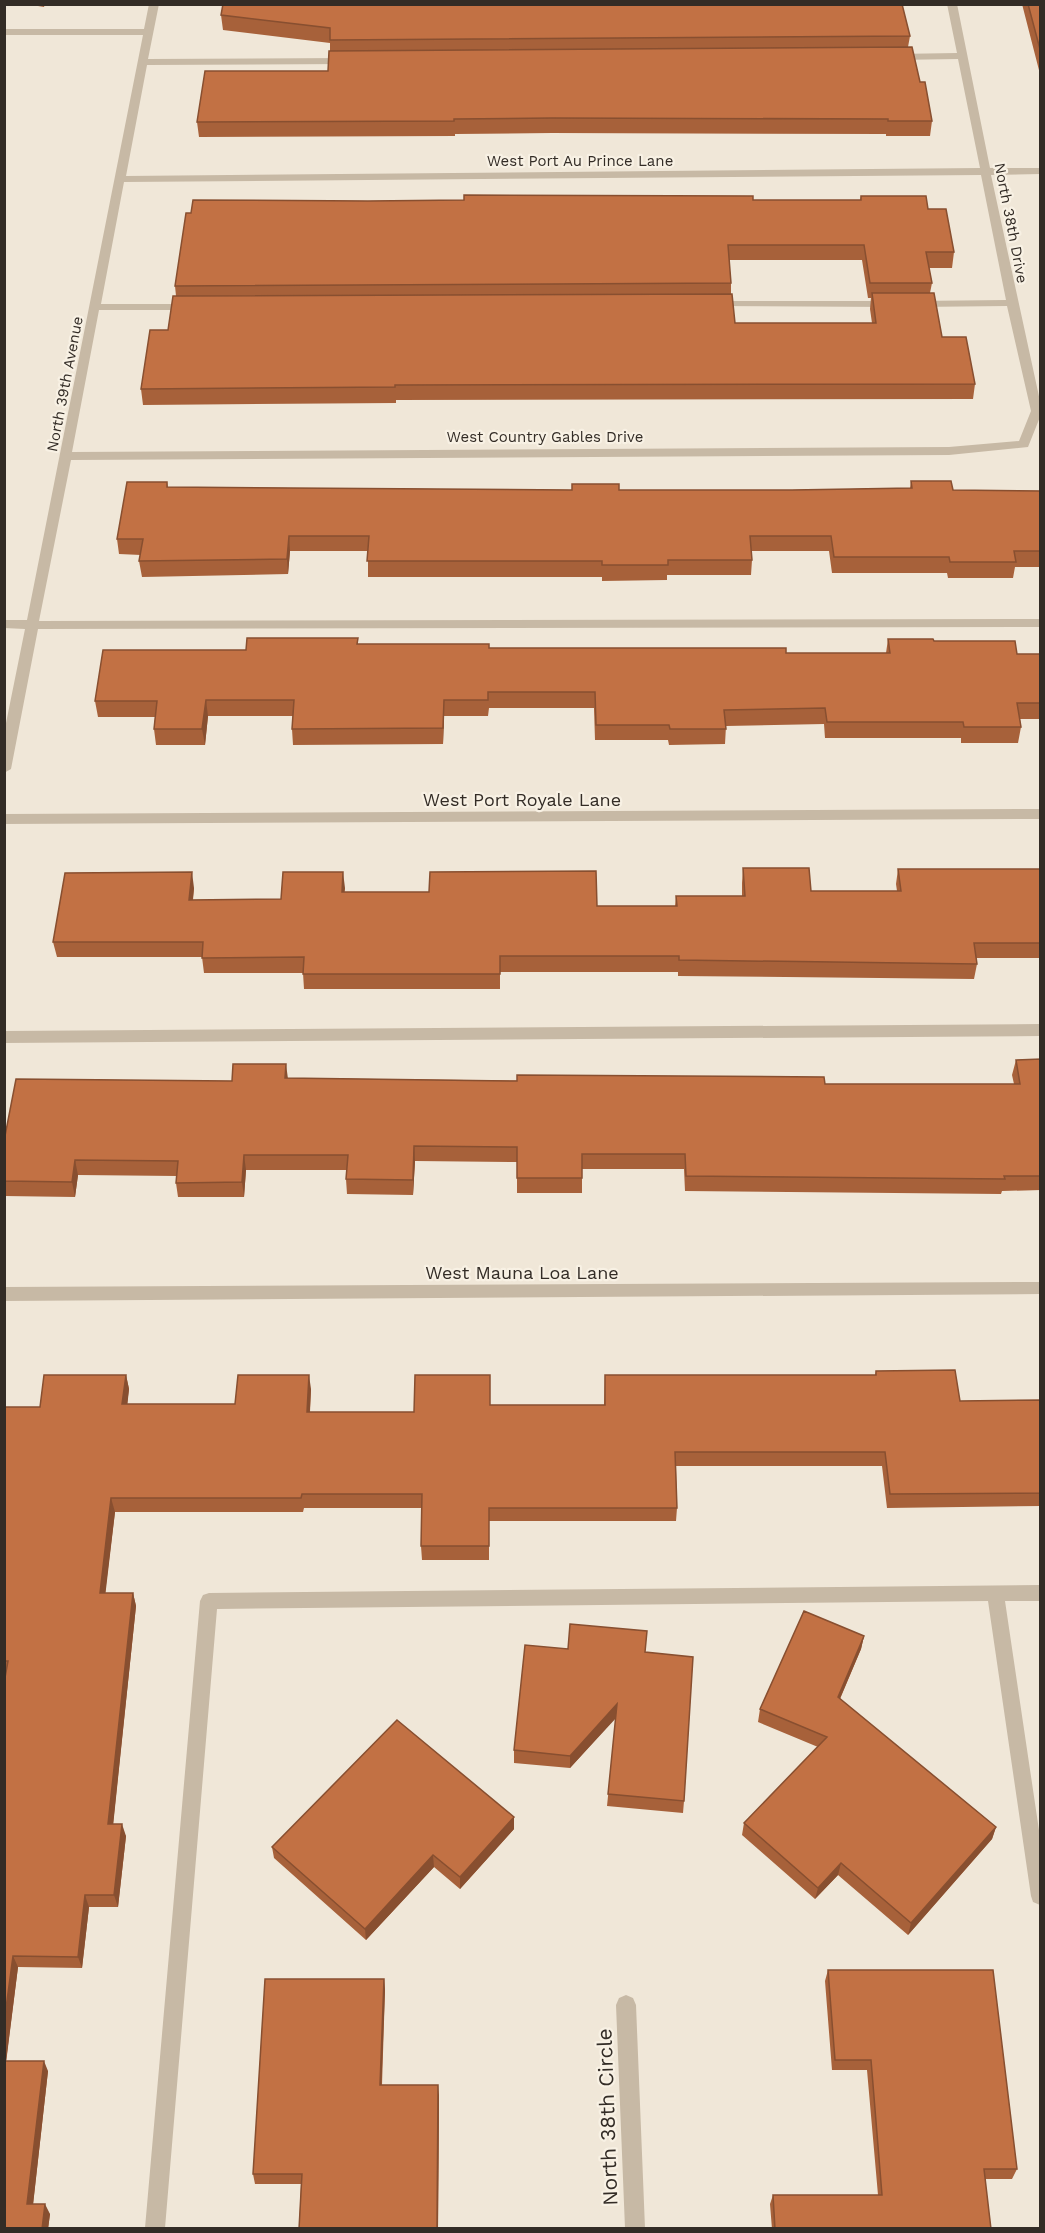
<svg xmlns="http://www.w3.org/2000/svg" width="1045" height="2233" font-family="'Work Sans',sans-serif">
<rect width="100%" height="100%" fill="#f0e7d8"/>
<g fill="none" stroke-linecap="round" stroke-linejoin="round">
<path fill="#c7b9a5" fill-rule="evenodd" d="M 149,4 L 159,4 L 148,59 L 347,58 L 352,61 L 347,64 L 147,65 L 126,176 L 980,168 L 958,59 L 896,60 L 891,57 L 896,54 L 957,53 L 947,4 L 957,4 L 990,168 L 1040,168 L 1040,174 L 991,175 L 1040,401 L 1040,417 L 1028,447 L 949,455 L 71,460 L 39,621 L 1040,619 L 1040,627 L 38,629 L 11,769 L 4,773 L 4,733 L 25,629 L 4,628 L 4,620 L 27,620 L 143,35 L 4,35 L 4,29 L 144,29 ZM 981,175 L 1006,300 L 916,301 L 910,304 L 916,307 L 1007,306 L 1031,411 L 1019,441 L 949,447 L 72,452 L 99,310 L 190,310 L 196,307 L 190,304 L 101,304 L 124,182 Z
M 712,301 L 889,301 L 895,304 L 889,307 L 708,306 L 706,304 Z
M 1040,809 L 1040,819 L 4,824 L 4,814 Z
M 1040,1024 L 1040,1036 L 4,1043 L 4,1031 Z
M 1040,1282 L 1040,1294 L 4,1301 L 4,1287 Z
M 1040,1585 L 1040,1601 L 1005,1601 L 1040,1837 L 1040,1905 L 1033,1902 L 1031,1896 L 988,1601 L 217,1609 L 165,2228 L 145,2228 L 200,1601 L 203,1595 L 209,1593 Z
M 626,1995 L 633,1998 L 636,2005 L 645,2228 L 625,2228 L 616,2005 L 619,1998 Z"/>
</g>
<path fill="#a7613a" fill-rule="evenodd" d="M 26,4 L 45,4 L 44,7 Z
M 1022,4 L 1041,4 L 1041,78 Z
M 221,15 L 910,36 L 908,47 L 932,121 L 930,136 L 886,136 L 886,134 L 552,133 L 455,134 L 455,136 L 199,137 L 197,122 L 328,71 L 330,51 L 330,43 L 223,30 Z
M 861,196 L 928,209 L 954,252 L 952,268 L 929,268 L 932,283 L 930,293 L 942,337 L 975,384 L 973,399 L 396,400 L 396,403 L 143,405 L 141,389 L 168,330 L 176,296 L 175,286 L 368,201 L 860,200 ZM 729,260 L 862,260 L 868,298 L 871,298 L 870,309 L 872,323 L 735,323 L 731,294 L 731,283 Z
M 911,481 L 953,490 L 1041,491 L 1041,567 L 1015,567 L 1013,578 L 948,578 L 947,573 L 832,573 L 829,551 L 751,551 L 752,560 L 751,575 L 667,575 L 667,580 L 602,581 L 602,577 L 368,577 L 368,551 L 290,551 L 288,574 L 142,577 L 139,561 L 141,555 L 119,554 L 117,539 L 167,482 L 168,487 L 572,490 L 792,490 L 910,488 Z
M 888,639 L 934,641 L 1017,654 L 1041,654 L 1041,719 L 1020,719 L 1021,727 L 1018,743 L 961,743 L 961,738 L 825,738 L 824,724 L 726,726 L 725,744 L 669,745 L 668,740 L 595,740 L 594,708 L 489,708 L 488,716 L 444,716 L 443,744 L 293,745 L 292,729 L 293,716 L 208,716 L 205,745 L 156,745 L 154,729 L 155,717 L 98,717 L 95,701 L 246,650 L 358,644 L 489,648 L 786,653 L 886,653 Z
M 743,868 L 811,891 L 897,891 L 896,884 L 898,869 L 1041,869 L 1041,958 L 976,958 L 977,964 L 974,979 L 678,976 L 678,972 L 500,972 L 500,989 L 304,989 L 303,973 L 204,973 L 202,957 L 57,957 L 53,942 L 194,888 L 193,900 L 281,899 L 345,888 L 344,892 L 597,906 L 675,906 L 676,896 L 742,896 L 742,883 Z
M 1041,1059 L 1041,1190 L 1002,1191 L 1001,1194 L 685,1191 L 684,1169 L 582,1169 L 582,1193 L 517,1193 L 517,1162 L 415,1161 L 413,1195 L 347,1194 L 346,1179 L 347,1170 L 246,1170 L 244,1197 L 178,1197 L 176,1183 L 177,1176 L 78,1175 L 75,1197 L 4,1196 L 4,1141 L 232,1081 L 288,1078 L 825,1084 L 1014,1084 L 1012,1075 L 1016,1060 Z
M 876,1371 L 960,1401 L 1041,1400 L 1041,1506 L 887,1508 L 882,1466 L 676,1466 L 677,1508 L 676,1521 L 489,1521 L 489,1560 L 422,1560 L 421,1546 L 422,1508 L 304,1508 L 303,1512 L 115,1512 L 105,1593 L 133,1593 L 136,1606 L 113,1824 L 126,1836 L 118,1907 L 89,1907 L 82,1968 L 18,1967 L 6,2061 L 48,2071 L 33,2204 L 50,2214 L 48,2229 L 4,2229 L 6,1674 L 4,1674 L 4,1407 L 40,1407 L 126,1375 L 129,1389 L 127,1404 L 235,1404 L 311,1389 L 310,1412 L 414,1412 L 491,1405 L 604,1405 L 605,1375 L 875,1375 Z
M 864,1636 L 861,1649 L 840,1699 L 996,1827 L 992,1839 L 908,1935 L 838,1875 L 815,1899 L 742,1835 L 744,1823 L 818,1747 L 758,1722 L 760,1709 Z
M 568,1649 L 645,1652 L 684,1801 L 683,1813 L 607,1806 L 616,1717 L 570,1768 L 514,1763 L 514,1750 Z
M 514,1817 L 514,1829 L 460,1889 L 434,1867 L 366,1940 L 274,1858 L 272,1847 Z
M 828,1970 L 1017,2169 L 1012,2179 L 985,2179 L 991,2229 L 772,2229 L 770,2204 L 773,2195 L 878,2195 L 867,2070 L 832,2070 L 825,1981 Z
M 384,1979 L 385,1990 L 382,2085 L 439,2095 L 438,2229 L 299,2229 L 301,2184 L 255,2184 L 253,2174 Z"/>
<path fill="#884f30" d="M 289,536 L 290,551 L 288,574 L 287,559 Z
M 206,700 L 208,716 L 205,745 L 202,729 Z
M 444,700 L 444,716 L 443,744 L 443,728 Z
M 192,872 L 194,888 L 191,915 L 189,900 Z
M 343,872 L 345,888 L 343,908 L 342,892 Z
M 286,1064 L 288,1079 L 285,1078 Z
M 414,1146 L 415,1161 L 413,1195 L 413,1180 Z
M 244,1155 L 246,1170 L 244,1197 L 242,1182 Z
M 75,1160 L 78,1175 L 75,1197 L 72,1182 Z
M 126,1375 L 129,1389 L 126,1418 L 122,1404 Z
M 309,1375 L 311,1389 L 309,1426 L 307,1412 Z
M 111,1498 L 115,1512 L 104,1606 L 100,1593 Z
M 133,1593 L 136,1606 L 112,1836 L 108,1824 Z
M 864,1636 L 861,1649 L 835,1710 L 838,1697 Z
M 617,1704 L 617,1717 L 570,1768 L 570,1756 Z
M 514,1817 L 514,1829 L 460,1889 L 460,1877 Z
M 122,1824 L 126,1836 L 118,1907 L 114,1895 Z
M 996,1827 L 992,1839 L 908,1935 L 911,1923 Z
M 433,1855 L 434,1867 L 366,1940 L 365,1929 Z
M 841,1863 L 838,1875 L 815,1899 L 818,1888 Z
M 85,1895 L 89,1907 L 82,1968 L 78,1957 Z
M 13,1956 L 18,1967 L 5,2071 L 4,2023 Z
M 384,1979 L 385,1990 L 381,2095 L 380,2085 Z
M 44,2061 L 48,2071 L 32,2214 L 27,2204 Z
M 438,2085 L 439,2095 L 438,2229 L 437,2229 Z
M 45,2204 L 50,2214 L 48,2229 L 42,2229 Z"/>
<path fill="#c27144" stroke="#884f30" stroke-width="1.5" d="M 223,4 L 902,4 L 910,36 L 330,40 L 330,28 L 221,15 Z
M 1028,4 L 1041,4 L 1041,53 Z
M 912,47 L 920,82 L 925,82 L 932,121 L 888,121 L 888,119 L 552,118 L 454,119 L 454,121 L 197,122 L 205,71 L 328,71 L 329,51 Z
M 464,195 L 753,196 L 753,200 L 861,200 L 861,196 L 926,196 L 928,209 L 946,209 L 954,252 L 926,252 L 932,283 L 870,283 L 864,245 L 728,245 L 731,283 L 175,286 L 186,213 L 191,213 L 193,200 L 368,201 L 464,200 Z
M 872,293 L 934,293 L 942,337 L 966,337 L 975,384 L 395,385 L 395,387 L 141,389 L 150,330 L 168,330 L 173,296 L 732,294 L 735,323 L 876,323 Z
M 911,481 L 951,481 L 953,490 L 1041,491 L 1041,551 L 1014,551 L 1016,562 L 950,562 L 949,557 L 834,557 L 831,536 L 750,536 L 752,560 L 668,560 L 668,565 L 602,565 L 602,561 L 367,561 L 369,536 L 289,536 L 287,559 L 139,561 L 143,539 L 117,539 L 127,482 L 167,482 L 167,487 L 572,490 L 572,484 L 619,484 L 619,490 L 792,490 L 912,488 Z
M 247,638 L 358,638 L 357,644 L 489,644 L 489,648 L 786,648 L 786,653 L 890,653 L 888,639 L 933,639 L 934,641 L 1015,641 L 1017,654 L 1041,654 L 1041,703 L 1017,703 L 1021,727 L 964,727 L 963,722 L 827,722 L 825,708 L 724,710 L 726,729 L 670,729 L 669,725 L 596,725 L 595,692 L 488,692 L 488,700 L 444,700 L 443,728 L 292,729 L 294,700 L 206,700 L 202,729 L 154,729 L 157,701 L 95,701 L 103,650 L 246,650 Z
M 743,868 L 809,868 L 811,891 L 901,891 L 898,869 L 1041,869 L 1041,943 L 974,943 L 977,964 L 679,960 L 679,956 L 500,956 L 500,974 L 303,974 L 304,957 L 202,958 L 203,942 L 53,942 L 65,873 L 192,872 L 189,900 L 281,899 L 283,872 L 343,872 L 342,892 L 429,892 L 430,872 L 596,871 L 597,906 L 677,906 L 676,896 L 745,896 Z
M 1041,1059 L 1041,1176 L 1004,1176 L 1005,1179 L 686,1176 L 685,1154 L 582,1154 L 582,1178 L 517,1178 L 517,1147 L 414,1146 L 413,1180 L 346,1179 L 348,1155 L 244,1155 L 242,1182 L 176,1183 L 178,1161 L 75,1160 L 72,1182 L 4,1181 L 4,1141 L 16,1079 L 232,1081 L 233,1064 L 286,1064 L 285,1078 L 517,1081 L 517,1075 L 824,1077 L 825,1084 L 1020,1084 L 1016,1060 Z
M 955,1370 L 960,1401 L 1041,1400 L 1041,1493 L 890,1494 L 885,1452 L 675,1452 L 677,1508 L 489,1508 L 489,1546 L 421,1546 L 422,1494 L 302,1494 L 301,1498 L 111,1498 L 100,1593 L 133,1593 L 108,1824 L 122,1824 L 114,1895 L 85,1895 L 78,1957 L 13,1956 L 4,2023 L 4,1683 L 8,1661 L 4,1661 L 4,1407 L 40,1407 L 44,1375 L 126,1375 L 122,1404 L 235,1404 L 238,1375 L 309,1375 L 307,1412 L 414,1412 L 415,1375 L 490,1375 L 490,1405 L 605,1405 L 605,1375 L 876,1375 L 876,1371 Z
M 804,1611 L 864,1636 L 838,1697 L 996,1827 L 911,1923 L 841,1863 L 818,1888 L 744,1823 L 827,1737 L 760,1709 Z
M 570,1624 L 647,1631 L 645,1652 L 693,1657 L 684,1801 L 608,1794 L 617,1704 L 570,1756 L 514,1750 L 525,1645 L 568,1649 Z
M 397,1720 L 514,1817 L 460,1877 L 433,1855 L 365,1929 L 272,1847 Z
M 828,1970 L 993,1970 L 1017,2169 L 984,2169 L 991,2229 L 775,2229 L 773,2195 L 882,2195 L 871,2060 L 835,2060 Z
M 265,1979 L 384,1979 L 380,2085 L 438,2085 L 437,2229 L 299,2229 L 302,2174 L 253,2174 Z
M 4,2061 L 44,2061 L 27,2204 L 45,2204 L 42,2229 L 4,2229 Z"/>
<g text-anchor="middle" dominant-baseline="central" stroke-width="4.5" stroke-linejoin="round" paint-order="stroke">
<g font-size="15" fill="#332c26" stroke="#f8f1e4">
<text x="580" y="161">West Port Au Prince Lane</text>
<text transform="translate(1011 223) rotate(79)">North 38th Drive</text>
<text transform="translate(65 384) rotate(-79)">North 39th Avenue</text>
<text x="545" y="437">West Country Gables Drive</text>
</g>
<g font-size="18" fill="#332c26" stroke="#f8f1e4">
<text x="522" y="799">West Port Royale Lane</text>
<text x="522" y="1272">West Mauna Loa Lane</text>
</g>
<g font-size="21" fill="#332c26" stroke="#f8f1e4">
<text transform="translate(607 2117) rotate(-92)">North 38th Circle</text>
</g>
</g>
<rect width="1045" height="2233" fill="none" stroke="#332c26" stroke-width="12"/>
</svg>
